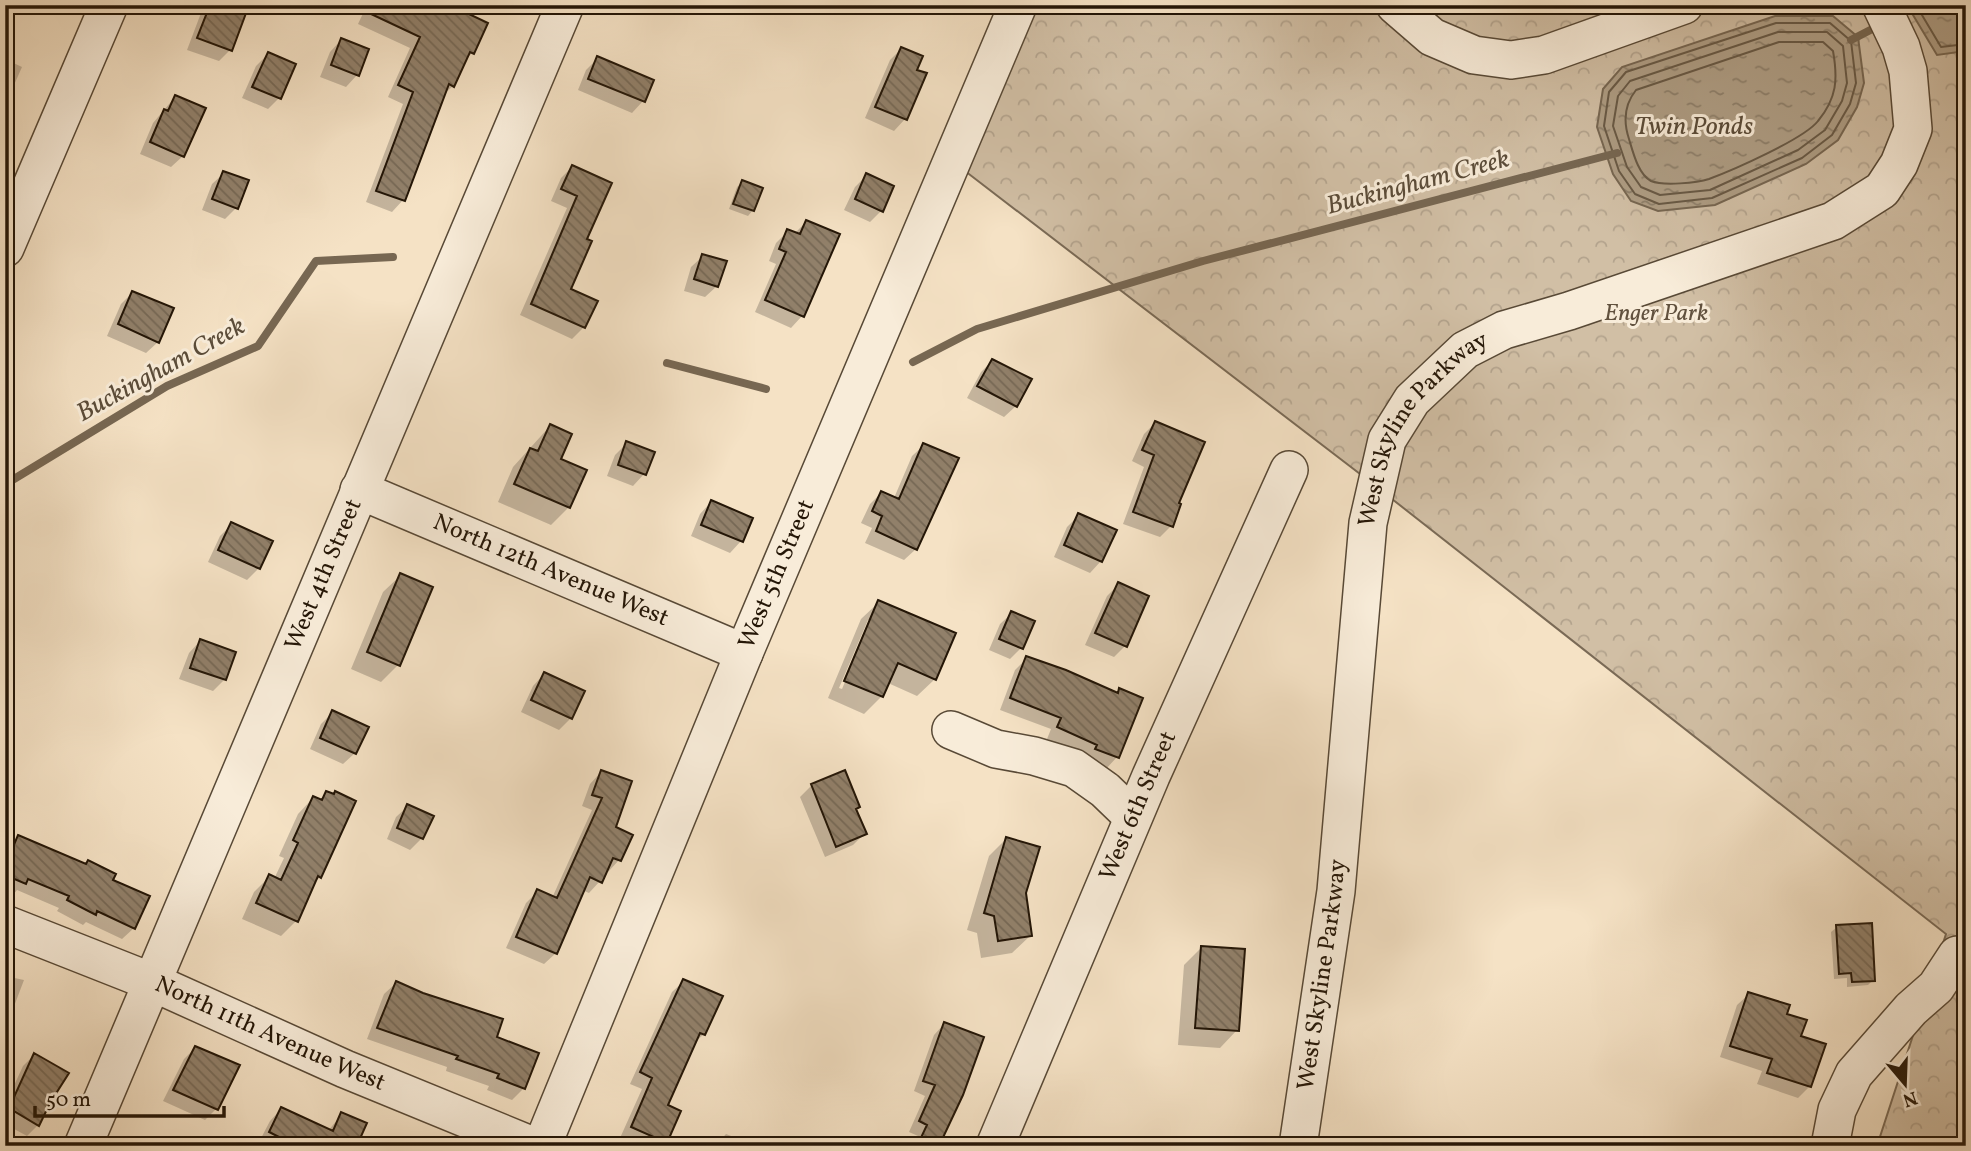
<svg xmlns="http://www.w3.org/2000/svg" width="1971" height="1151" font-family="Vollkorn,serif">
<defs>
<pattern id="park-crowns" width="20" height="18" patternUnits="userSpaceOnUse" patternTransform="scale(1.75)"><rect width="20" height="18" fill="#d1bfa5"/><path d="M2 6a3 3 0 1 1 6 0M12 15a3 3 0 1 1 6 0" fill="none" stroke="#b3a38d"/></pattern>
<pattern id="water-ripples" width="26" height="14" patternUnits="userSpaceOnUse" patternTransform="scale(1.75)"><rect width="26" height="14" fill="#ae9d84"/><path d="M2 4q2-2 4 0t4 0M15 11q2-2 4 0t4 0" fill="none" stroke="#8d7f6a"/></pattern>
<pattern id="building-back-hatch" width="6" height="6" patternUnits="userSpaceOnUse" patternTransform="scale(1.75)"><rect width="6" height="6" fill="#91806a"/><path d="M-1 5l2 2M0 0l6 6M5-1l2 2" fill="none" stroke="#766855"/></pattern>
</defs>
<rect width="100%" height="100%" fill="#f5e2c5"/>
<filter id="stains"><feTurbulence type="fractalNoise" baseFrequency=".00286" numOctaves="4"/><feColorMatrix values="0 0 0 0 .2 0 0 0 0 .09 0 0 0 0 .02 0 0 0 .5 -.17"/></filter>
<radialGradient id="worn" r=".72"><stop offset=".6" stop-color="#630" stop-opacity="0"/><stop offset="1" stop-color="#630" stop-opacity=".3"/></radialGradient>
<path fill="url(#park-crowns)" stroke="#7a6a56" stroke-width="2" d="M 1037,5 L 1966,5 L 1966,1146 L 1877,1146 L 1946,934 L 1364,477 L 965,171 Z"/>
<path fill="url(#water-ripples)" stroke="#776752" stroke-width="2" d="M 1907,5 L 1966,5 L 1966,51 L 1937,55 Z
M 1775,16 L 1833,16 L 1858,37 L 1864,83 L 1857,107 L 1838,140 L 1806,164 L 1715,205 L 1658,211 L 1631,201 L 1613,174 L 1597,127 L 1603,89 L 1622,67 Z"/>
<path fill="#0003" fill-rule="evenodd" d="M 204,5 L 245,5 L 230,50 L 219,61 L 187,50 Z
M 367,5 L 472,53 L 463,62 L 453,86 L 442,96 L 403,200 L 392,212 L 366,202 L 403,104 L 388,97 L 410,48 L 358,24 Z
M 341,40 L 357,75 L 346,87 L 320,77 L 330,52 Z
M 901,49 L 915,70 L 905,119 L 894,131 L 865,118 L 890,60 Z
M 268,54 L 279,98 L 268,109 L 242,98 L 256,66 Z
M 598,58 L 643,101 L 632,113 L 578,90 L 586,70 Z
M 5,59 L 22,67 L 10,94 L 5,100 Z
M 175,97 L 183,156 L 171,167 L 140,154 L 153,123 Z
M 572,167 L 610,184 L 584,240 L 569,290 L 584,327 L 572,339 L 520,315 L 567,208 L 551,201 L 561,178 Z
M 224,173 L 236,208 L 225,219 L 202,210 L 212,184 Z
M 867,175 L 881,211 L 870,222 L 844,210 L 855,187 Z
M 743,182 L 753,210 L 748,216 L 729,209 L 737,187 Z
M 806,222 L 838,235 L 802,316 L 791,328 L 755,312 L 776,264 L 769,261 L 776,243 L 788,231 L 794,234 Z
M 703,256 L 717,286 L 705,297 L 684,291 L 691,267 Z
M 132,293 L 158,342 L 146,353 L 107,336 L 121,304 Z
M 992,361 L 1016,406 L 1004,417 L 967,398 L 981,372 Z
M 1155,423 L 1176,504 L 1171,526 L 1160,537 L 1123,524 L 1144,467 L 1132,461 L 1144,434 Z
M 550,426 L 569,507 L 551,525 L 498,502 L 513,467 Z
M 627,443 L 644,474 L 633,486 L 607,476 L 615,455 Z
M 924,445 L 916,549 L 904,560 L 865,543 L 872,528 L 861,523 L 870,504 L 881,493 L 894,498 L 912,456 Z
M 711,502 L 741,541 L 730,553 L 691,536 L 700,514 Z
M 1079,515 L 1101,561 L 1090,573 L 1054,557 L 1067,527 Z
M 231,525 L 259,568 L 247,580 L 208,562 L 220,536 Z
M 401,575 L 398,665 L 381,682 L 351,669 L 383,592 Z
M 1119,584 L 1125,646 L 1114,657 L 1085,645 L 1107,596 Z
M 879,602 L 935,679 L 917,696 L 888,683 L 882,696 L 864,714 L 828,698 L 861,619 ZM 868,620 L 871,620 L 842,689 L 839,688 Z
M 1012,613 L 1021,648 L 1010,659 L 989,650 L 1000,624 Z
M 200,641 L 225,679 L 213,691 L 179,679 L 189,653 Z
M 1027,658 L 1116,694 L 1120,690 L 1117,757 L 1106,769 L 1087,756 L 1047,739 L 1051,729 L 1000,710 L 1015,670 Z
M 544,674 L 583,692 L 571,718 L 559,730 L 521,712 L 533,686 Z
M 333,712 L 355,753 L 343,764 L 310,749 L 321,724 Z
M 601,772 L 619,860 L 608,872 L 605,871 L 600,881 L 589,893 L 582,890 L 556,953 L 544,964 L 506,948 L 526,903 L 537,892 L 552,898 L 592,810 L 582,806 L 590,784 Z
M 812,785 L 855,810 L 864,834 L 853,845 L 825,857 L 800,797 Z
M 327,793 L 320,877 L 313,884 L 296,921 L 281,936 L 242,919 L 254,892 L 269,877 L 274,879 L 284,858 L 279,856 L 298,814 L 313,798 L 319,801 Z
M 408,806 L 422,838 L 410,850 L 387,839 L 396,817 Z
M 19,837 L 111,881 L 134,928 L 122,939 L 86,922 L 83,925 L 57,911 L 59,908 L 17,890 L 13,895 L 5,891 L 5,853 Z
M 1006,839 L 1024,893 L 1030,936 L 1012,953 L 981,958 L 977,933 L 967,930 L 989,856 Z
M 1837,927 L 1873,980 L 1868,985 L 1847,987 L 1847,978 L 1834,979 L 1831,932 Z
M 1201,948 L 1237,1030 L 1220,1048 L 1178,1045 L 1184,965 Z
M 5,976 L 24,980 L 13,1009 L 5,1016 Z
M 684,981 L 704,1034 L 693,1044 L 665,1106 L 665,1142 L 661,1146 L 637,1146 L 620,1138 L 642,1089 L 630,1084 L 672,992 Z
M 396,983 L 495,1038 L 524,1088 L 512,1100 L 487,1090 L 489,1086 L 446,1071 L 447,1067 L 367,1039 L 384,994 Z
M 1749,994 L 1785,1015 L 1799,1037 L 1810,1086 L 1798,1098 L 1757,1084 L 1762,1071 L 1720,1057 L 1737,1005 Z
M 944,1024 L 937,1146 L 913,1146 L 918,1136 L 909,1132 L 925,1096 L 914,1091 L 934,1035 Z
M 195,1048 L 217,1108 L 205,1120 L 163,1101 L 184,1059 Z
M 34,1055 L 48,1102 L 38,1125 L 27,1136 L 5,1124 L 5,1105 L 23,1066 Z
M 281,1109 L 328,1131 L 342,1114 L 355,1146 L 258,1144 L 270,1121 Z
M 726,1134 L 749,1143 L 748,1146 L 715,1146 Z
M 1604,1136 L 1628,1146 L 1595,1146 Z"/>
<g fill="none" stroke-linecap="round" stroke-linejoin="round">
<path stroke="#695a46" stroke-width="2" d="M 1916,5 L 1941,47 L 1966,44
M 1776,23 L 1830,23 L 1851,41 L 1856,83 L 1850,104 L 1832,135 L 1802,158 L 1712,198 L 1659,204 L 1635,194 L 1619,171 L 1604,126 L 1609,92 L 1626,72 Z
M 1778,32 L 1827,32 L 1843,46 L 1847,83 L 1842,101 L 1825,130 L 1798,150 L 1710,190 L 1660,195 L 1641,187 L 1627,167 L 1613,126 L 1618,96 L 1630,81 Z
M 1779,42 L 1823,42 L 1833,51 C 1838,79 1837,98 1818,121 C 1804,139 1733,170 1709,179 C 1697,183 1663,186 1651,181 C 1638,174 1633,152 1629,139 C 1623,121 1624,105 1636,90 Z"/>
<path stroke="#776752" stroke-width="8" d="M 1851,40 L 1880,25
M 913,362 L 977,329 L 1203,261 L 1617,153
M 667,363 L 766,389
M 5,479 L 14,479 L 167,386 L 258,346 L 316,261 L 393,257"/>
</g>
<path fill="url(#building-back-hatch)" stroke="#241607" stroke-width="2" d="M 210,5 L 249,5 L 232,51 L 197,38 Z
M 352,5 L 450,5 L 488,23 L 474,54 L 470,52 L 454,87 L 449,84 L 405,201 L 376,191 L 413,92 L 398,85 L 420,37 Z
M 341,38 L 369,49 L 359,76 L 331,65 Z
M 901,47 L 923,56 L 917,70 L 927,73 L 907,120 L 875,107 Z
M 268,52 L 296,64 L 281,99 L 252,87 Z
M 597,56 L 654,80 L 645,102 L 588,79 Z
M 175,95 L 206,108 L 184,157 L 150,142 L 164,109 L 168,111 Z
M 572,165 L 612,183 L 587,239 L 592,241 L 571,289 L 598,301 L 585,328 L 531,304 L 577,196 L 561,189 Z
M 223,171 L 249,180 L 238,209 L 212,199 Z
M 866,173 L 894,186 L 883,212 L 855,199 Z
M 742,180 L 763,188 L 754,211 L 733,204 Z
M 806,220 L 840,234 L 804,317 L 765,300 L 786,252 L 779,249 L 787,229 L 800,234 Z
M 702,254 L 727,261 L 718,287 L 694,279 Z
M 132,291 L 174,308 L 159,343 L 118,324 Z
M 992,359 L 1032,379 L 1017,407 L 977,386 Z
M 1155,421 L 1205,442 L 1179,503 L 1181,504 L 1173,527 L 1133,512 L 1154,455 L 1142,450 Z
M 550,424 L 572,434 L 561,459 L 587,470 L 570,508 L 514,484 L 530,448 L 538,451 Z
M 626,441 L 655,452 L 646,475 L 618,465 Z
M 923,443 L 959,458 L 917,550 L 876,531 L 882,516 L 872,511 L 881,491 L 899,499 Z
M 711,500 L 753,518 L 743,542 L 701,525 Z
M 1078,513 L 1117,530 L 1102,562 L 1064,545 Z
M 231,522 L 273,541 L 260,569 L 218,550 Z
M 400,573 L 433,587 L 400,666 L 367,652 Z
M 1118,582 L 1149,596 L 1127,647 L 1095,633 Z
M 878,600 L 956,633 L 936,680 L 898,663 L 883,697 L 844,681 Z
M 1011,611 L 1035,621 L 1023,649 L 999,639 Z
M 200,639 L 236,652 L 226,680 L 190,668 Z
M 1026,656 L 1066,670 L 1118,693 L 1119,688 L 1143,698 L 1119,758 L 1095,749 L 1097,745 L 1057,727 L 1061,718 L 1010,698 Z
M 544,672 L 585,691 L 572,719 L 531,700 Z
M 332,710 L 369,727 L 356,754 L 320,738 Z
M 601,770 L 632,781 L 616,827 L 633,835 L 621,861 L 613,858 L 602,883 L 590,877 L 557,954 L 516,937 L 537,889 L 557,898 L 602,798 L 592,795 Z
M 845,770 L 860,807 L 856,809 L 867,834 L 836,847 L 811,784 Z
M 326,791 L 334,794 L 335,791 L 356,801 L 321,878 L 318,876 L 298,922 L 256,903 L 269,874 L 281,880 L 298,843 L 293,840 L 313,796 L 322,800 Z
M 407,804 L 434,816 L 423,839 L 397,828 Z
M 18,835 L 86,864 L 88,860 L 116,874 L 113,880 L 150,896 L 135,929 L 97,911 L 96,915 L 67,900 L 69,896 L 28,879 L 26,884 L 5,875 L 5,866 Z
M 1006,837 L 1040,847 L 1026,893 L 1032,936 L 998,941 L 994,916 L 984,913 Z
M 1872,923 L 1875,981 L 1852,982 L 1851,973 L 1839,974 L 1836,925 Z
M 1201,946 L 1245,949 L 1239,1031 L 1195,1028 Z
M 683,979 L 723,996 L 705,1035 L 700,1033 L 668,1105 L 681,1111 L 667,1143 L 631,1127 L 652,1078 L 640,1072 Z
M 396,981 L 423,993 L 503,1019 L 497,1037 L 539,1053 L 525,1089 L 497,1078 L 499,1074 L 456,1059 L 458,1056 L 377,1028 Z
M 1748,992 L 1790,1005 L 1787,1014 L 1807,1020 L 1801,1036 L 1826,1044 L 1811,1087 L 1767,1073 L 1772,1059 L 1730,1046 Z
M 944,1022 L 984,1037 L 963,1095 L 939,1146 L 917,1146 L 927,1125 L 919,1121 L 935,1085 L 923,1081 Z
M 195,1046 L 240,1065 L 218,1110 L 173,1090 Z
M 34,1053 L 69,1073 L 50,1103 L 39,1126 L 9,1108 Z
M 281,1107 L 333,1131 L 341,1112 L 367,1123 L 358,1143 L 363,1146 L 297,1146 L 269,1132 Z"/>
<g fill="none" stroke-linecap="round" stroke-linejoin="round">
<g stroke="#584936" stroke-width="40">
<g id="minor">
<path d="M 1395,5 L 1432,37 L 1474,55 L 1511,60 L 1544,55 L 1684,5"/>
<path d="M 5,248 L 109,5"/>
<path id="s1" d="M 359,490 L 744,653"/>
<path d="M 951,730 L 996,749 L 1034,756 L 1074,768 L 1105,790 L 1133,817"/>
<path id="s2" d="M 5,924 L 152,982 L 345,1069 L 533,1146"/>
<path id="s3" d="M 83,1146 L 565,5"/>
<path id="s4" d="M 542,1146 L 744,653 L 1018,5"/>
<path id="s5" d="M 995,1146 L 1151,776 L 1289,470"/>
<path id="s6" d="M 1298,1146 L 1336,891 L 1368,523 L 1387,440 L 1412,400 L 1465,350 L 1504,330 L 1569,311 L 1833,221 L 1882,190 L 1899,164 L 1913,129 L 1908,71 L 1901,47 L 1881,5"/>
<path d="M 1830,1146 L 1837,1110 L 1854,1074 L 1911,1009 L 1936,987 L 1957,955"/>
</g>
</g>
<use href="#minor" stroke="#f8ecd9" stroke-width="37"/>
</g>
<g text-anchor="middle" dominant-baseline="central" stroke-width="6" stroke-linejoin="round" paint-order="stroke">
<g font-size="24" font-style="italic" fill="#61513e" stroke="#f8ecd9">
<text x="1656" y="314">Enger Park</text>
</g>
<g font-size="24" fill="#241607" stroke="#f8ecd9">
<text stroke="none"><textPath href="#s6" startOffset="740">West Skyline Parkway</textPath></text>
<text stroke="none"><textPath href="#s1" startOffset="208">North 12th Avenue West</textPath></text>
<text stroke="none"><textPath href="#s4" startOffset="618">West 5th Street</textPath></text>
<text stroke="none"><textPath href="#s3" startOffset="620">West 4th Street</textPath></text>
<text stroke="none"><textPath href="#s5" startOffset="369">West 6th Street</textPath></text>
<text stroke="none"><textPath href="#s6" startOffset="173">West Skyline Parkway</textPath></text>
<text stroke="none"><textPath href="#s2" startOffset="287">North 11th Avenue West</textPath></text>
</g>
<g font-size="26" font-style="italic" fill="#5b4c39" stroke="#f8ecd9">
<text x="1694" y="127">Twin Ponds</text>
<text transform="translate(1418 183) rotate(-15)">Buckingham Creek</text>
<text transform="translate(161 370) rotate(-29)">Buckingham Creek</text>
</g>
</g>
<rect width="1971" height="1151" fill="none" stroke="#f5e2c5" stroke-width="28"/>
<rect x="7" y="7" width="1957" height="1137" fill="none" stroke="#241607" stroke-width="3.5"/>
<rect x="14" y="14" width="1943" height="1123" fill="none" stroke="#241607" stroke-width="2"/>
<g transform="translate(1905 1084) rotate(161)" stroke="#f8ecd9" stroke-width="5" paint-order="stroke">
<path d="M0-5L12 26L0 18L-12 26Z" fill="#241607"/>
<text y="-10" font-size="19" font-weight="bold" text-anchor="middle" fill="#241607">N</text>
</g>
<path d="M35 1106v10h189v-10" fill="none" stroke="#241607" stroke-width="3.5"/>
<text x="46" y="1106" font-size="21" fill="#241607" stroke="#f8ecd9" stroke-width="5" paint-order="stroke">50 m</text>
<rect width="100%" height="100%" filter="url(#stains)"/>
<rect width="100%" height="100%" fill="url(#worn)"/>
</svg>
